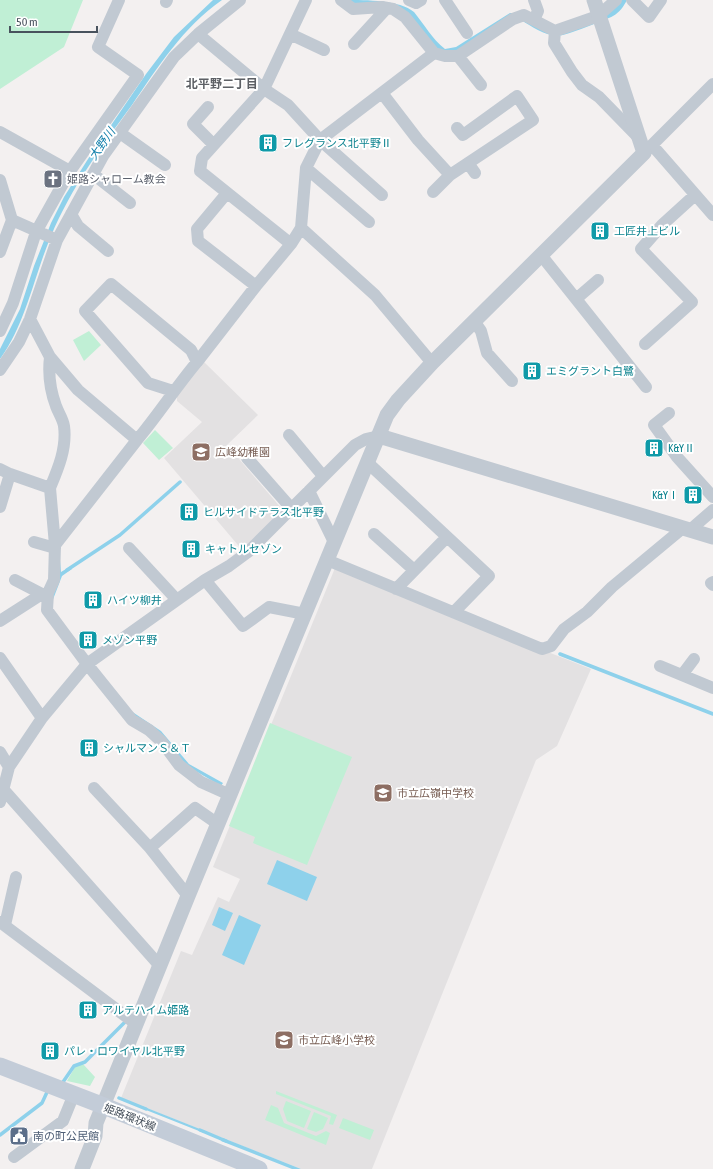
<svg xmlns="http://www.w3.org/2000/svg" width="713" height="1169" font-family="'Asap Condensed','Noto Sans JP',sans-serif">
<rect width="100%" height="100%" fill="#f3f0f0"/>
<path fill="#e3e1e2" d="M 203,361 L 258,415 L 227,445 L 282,509 L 243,551 L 164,458 L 202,422 L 177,401 L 177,396 Z
M 335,568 L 591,669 L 557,746 L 536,760 L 372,1169 L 301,1169 L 121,1098 L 181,951 L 192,955 L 218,897 L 229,902 L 240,879 L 213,867 Z"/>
<path fill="#c0efd5" d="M 0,0 L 83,0 L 64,47 L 0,89 Z
M 89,331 L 101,345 L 84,361 L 73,340 Z
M 155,430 L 173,448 L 159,460 L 143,443 Z
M 270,723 L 352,757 L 307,865 L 253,843 L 255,837 L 229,826 Z
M 83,1064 L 95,1077 L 90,1086 L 67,1081 L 75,1067 Z
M 276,1091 L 337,1115 L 333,1125 L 329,1124 L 331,1116 L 276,1094 Z
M 286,1101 L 311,1111 L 304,1128 L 287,1121 L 283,1109 Z
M 271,1105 L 278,1108 L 284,1123 L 316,1136 L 326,1131 L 330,1133 L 326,1145 L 265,1120 Z
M 314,1112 L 328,1118 L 323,1129 L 316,1132 L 307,1129 Z
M 343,1118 L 374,1130 L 370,1140 L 339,1128 Z"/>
<path fill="#8ed1eb" d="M 213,0 L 222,0 C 183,27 158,67 132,105 C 101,147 71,188 51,236 C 34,276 26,323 0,359 L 0,349 L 20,309 L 34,266 L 51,223 L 64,197 L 88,159 L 146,74 L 174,37 Z
M 346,0 C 366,0 400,0 414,12 C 424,24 432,39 445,49 L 456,47 L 510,13 L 515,13 L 551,31 L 620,0 L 627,0 C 624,6 619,13 613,16 C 606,20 564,36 558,36 C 545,36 531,26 521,20 L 460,51 L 440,52 L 411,17 L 362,6 Z
M 51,373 L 53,373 L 53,387 L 56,400 L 63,414 L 68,427 L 67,452 L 64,466 L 54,490 L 61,572 L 71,566 L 72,569 L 62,576 L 52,602 L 52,612 L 87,655 L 128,709 L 161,731 L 189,764 L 223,783 L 221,786 L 187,766 L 159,733 L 143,723 L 126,710 L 50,612 L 50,601 L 60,575 L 52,489 L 61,465 L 65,451 L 66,428 L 55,400 L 51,387 Z
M 277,860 L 317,877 L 307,901 L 267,884 Z
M 219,907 L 233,913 L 225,931 L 212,925 Z
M 239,915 L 261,925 L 244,965 L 222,955 Z
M 142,1106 L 205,1131 L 204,1133 L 141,1108 Z
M 223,1138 L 301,1169 L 292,1169 L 221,1141 Z"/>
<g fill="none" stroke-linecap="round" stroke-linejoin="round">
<path stroke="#8ed1eb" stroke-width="3.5" d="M 67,570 L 120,535 L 180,482
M 560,654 L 713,714
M 60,1084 L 63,1082 L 74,1066 L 85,1062 L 126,1021
M 119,1098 L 146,1109
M 200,1130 L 226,1141
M 0,1135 L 42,1103 L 48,1090"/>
<path stroke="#c1c9d2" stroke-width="12" d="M 306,0 L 264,89 L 288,105 L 320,140 L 382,195
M 341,0 L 353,9 L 382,7 L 393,9 L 405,17 L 434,53 L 445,56 L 458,56 L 513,19 L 524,15 L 555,31 L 598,16 L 616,0
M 409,0 L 416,3 L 421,0
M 445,0 L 467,33
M 534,0 L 538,11 L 534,20
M 632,0 L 649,17 L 661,0
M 166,2 L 167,0
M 555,31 L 554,43 L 572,72 L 582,85 L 599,97 L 638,137
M 198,34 L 264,89 L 202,158 L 200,171 L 291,244
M 290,34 L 324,50
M 354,44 L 387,8
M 458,56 L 481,85
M 382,93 L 418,140 L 450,175
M 208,107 L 193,124 L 213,144
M 0,132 L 70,171
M 120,133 L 165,165
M 652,145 L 713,215
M 644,153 L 713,84
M 468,163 L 475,173
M 306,168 L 369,222
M 93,174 L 130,203
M 0,180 L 12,220 L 0,252
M 433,192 L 450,175 L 533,120 L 517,96 L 463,135 L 457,128
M 227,193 L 197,229 L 198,241 L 256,286
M 71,214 L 78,226 L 108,251
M 12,220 L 57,240
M 301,228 L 375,295 L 432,363
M 541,255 L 646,387
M 576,299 L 598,280
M 30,319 L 50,357 L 78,390 L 137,440 L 55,545
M 474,321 L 481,331 L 487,353 L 512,381
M 0,331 L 13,303 L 36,232 L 70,171 L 138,75 L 98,47 L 119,0
M 645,344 L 692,302 L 641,249 L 662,225 L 695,195
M 197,362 L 256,286 L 291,244 L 301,228 L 306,168 L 320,140 L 434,53
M 0,370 L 19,342 L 30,319 L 57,240 L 103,156 L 174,57 L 198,34 L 240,0
M 669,413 L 654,425 L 677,457 L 713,497
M 289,435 L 323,476
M 137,440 C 158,415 176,387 197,362 L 191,350 L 111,284 L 85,311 L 148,383 L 173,391
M 247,458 L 291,508
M 368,463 L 489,576 L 454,612
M 0,469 L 10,474 L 50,488 L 55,545 L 54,580 L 48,593 L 47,610 L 87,664 L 132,720 L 149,730 L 162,742 L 179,765 L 201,782 L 230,795
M 50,488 C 58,469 67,448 64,426 C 63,419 58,412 56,406 C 50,390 48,374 50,357
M 309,491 L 334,542
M 0,507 L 10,474
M 690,530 L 713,510
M 374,534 L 414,570
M 34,542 L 55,548
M 129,548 L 177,600
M 327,560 L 542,649 L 551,646 L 564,629 L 587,612 L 612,587 L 683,528
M 15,580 L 42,594
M 205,580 L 243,626 L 269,607 L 305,614
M 713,582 L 711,583 L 713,585
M 396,589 L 447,537
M 0,621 L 42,594 L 48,593
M 0,658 L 42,718
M 660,666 L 713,688
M 682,675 L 694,659
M 0,752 L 9,767
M 94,788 L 150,848 L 188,896
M 0,790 L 3,789 L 160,966
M 0,802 L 9,767 L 42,718 L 87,664 L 205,580 L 229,566 L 248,552 L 355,445 L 366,439 L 379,436
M 150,848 L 195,808 L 218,824
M 0,922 L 136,1024
M 5,925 L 16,877
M 14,1157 L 63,1121 L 74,1094"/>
<path stroke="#c1c9d2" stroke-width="15" d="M 379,436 L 713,537
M 82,1169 L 95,1136 L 96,1123 L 188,896 L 387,415 L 398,400 L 432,363 L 644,153 L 594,0"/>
<path stroke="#c3ccd8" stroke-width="17" d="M 0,1066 L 104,1106 L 259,1169"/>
</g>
<defs>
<g id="building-square" transform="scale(1)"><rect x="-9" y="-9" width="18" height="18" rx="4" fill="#0f9aa8" stroke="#fff"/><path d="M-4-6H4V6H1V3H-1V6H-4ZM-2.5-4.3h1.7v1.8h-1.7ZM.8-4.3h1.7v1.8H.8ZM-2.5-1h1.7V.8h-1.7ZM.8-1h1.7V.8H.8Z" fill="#fff"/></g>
<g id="church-square" transform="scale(1)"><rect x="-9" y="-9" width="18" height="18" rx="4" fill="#6b7280" stroke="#fff"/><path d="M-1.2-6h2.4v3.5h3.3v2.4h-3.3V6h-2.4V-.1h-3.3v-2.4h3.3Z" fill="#fff"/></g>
<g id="school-square" transform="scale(1)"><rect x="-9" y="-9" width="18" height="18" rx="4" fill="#8d6e63" stroke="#fff"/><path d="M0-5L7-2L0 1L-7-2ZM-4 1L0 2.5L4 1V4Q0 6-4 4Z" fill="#fff"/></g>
<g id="civic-square" transform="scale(1)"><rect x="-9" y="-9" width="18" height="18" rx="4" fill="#5c6f8a" stroke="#fff"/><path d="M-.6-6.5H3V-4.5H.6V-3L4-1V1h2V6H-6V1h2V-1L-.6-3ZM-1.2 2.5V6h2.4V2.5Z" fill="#fff"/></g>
</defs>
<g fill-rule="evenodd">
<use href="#building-square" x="268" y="143"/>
<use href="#church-square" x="53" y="179"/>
<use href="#building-square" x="600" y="231"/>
<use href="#building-square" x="532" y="371"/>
<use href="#building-square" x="654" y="448"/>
<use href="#school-square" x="201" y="452"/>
<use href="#building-square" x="693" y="495"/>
<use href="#building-square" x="189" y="512"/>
<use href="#building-square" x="191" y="549"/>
<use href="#building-square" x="93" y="600"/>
<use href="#building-square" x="88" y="640"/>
<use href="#building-square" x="89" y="748"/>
<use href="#school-square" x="383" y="793"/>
<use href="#building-square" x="88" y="1010"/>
<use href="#school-square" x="284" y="1040"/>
<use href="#building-square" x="50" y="1051"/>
<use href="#civic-square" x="19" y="1136"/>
</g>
<g text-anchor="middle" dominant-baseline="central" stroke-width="4" stroke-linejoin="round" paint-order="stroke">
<g font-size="11" fill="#0d838f" stroke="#fff" text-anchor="start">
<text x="282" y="143">フレグランス北平野Ⅱ</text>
<text x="614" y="231">工匠井上ビル</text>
<text x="546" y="371">エミグラント白鷺</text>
<text x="668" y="448">K&amp;YⅡ</text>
<text x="679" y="495" text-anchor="end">K&amp;YⅠ</text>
<text x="203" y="512">ヒルサイドテラス北平野</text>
<text x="205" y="549">キャトルセゾン</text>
<text x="107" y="600">ハイツ柳井</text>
<text x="102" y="640">メゾン平野</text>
<text x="103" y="748">シャルマンＳ＆Ｔ</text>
<text x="102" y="1010">アルテハイム姫路</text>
<text x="64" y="1051">パレ・ロワイヤル北平野</text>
</g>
<g font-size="11" fill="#5b616d" stroke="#fff" text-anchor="start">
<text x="67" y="179">姫路シャローム教会</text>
</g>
<g font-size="11" fill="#785e54" stroke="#fff" text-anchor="start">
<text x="215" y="452">広峰幼稚園</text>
<text x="397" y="793">市立広嶺中学校</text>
<text x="298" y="1040">市立広峰小学校</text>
</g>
<g font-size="11" fill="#48525d" stroke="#fff">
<text transform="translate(130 1117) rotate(22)">姫路環状線</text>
</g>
<g font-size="11" fill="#4e5e75" stroke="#fff" text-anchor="start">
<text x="33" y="1136">南の町公民館</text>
</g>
<g font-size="12" font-weight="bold" fill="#5d6065" stroke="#fff">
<text x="222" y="84">北平野二丁目</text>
</g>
<g font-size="12" font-style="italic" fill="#0f7eaa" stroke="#fff">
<text transform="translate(102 144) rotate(-55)">大野川</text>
</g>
</g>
<path d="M10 26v6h87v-6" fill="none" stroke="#48525d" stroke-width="2"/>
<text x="16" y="26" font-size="12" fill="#48525d" stroke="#ffffff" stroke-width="3" paint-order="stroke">50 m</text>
</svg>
